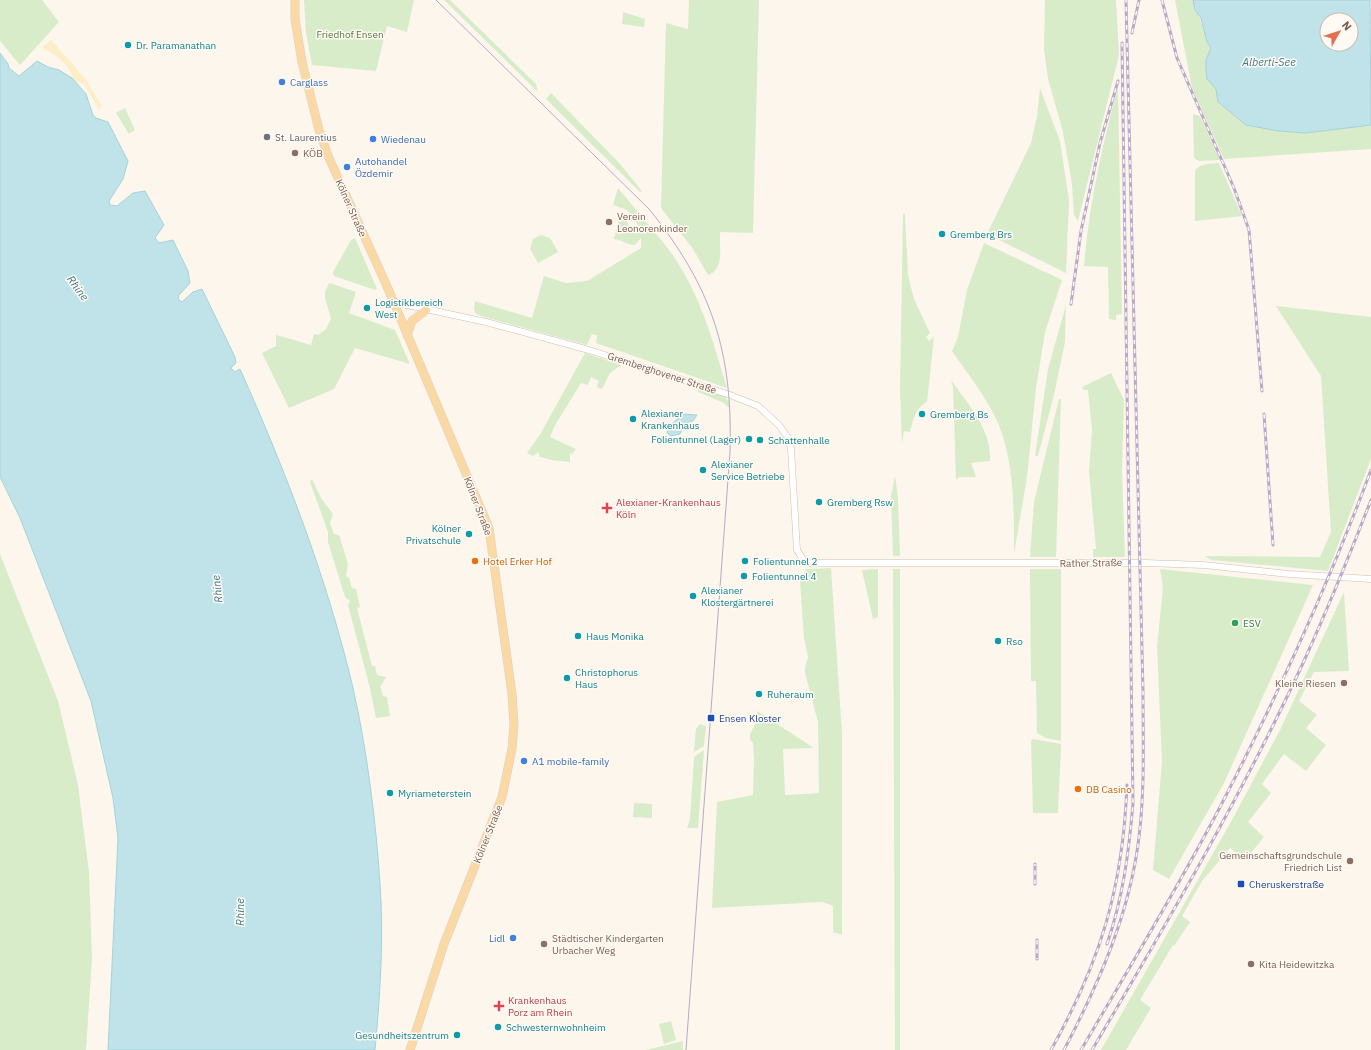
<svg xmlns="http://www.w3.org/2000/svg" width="1371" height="1050" font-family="'IBM Plex Sans',sans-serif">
<rect width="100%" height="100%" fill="#fdf6ec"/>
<path fill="#d8ecc9" d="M 0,0 L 42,0 L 59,22 L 20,65 L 0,41 Z
M 304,0 L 414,0 L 407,32 L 387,26 L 376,71 L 312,65 L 306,33 Z
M 444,0 L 450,0 L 536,84 L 538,92 Z
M 689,0 L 759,0 L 753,233 L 720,232 C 719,246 725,270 708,275 L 693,249 L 661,208 L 666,23 L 688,29 Z
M 1045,0 L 1116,0 L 1119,55 L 1078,221 L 1074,215 L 1072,184 L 1063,132 L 1048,79 L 1044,49 Z
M 1175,0 L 1193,0 L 1211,48 L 1206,60 L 1209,82 L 1216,89 L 1218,102 L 1246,125 L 1278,131 L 1306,133 L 1371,125 L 1371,149 L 1224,159 L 1192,88 Z
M 623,12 L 645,19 L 644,27 L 622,24 Z
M 1118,87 L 1122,314 L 1116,315 L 1116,320 L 1109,319 L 1108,267 L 1084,266 C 1089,205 1102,146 1118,87 Z
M 1040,88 L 1060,141 L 1069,200 L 1066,273 L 987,234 L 1031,143 L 1037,116 Z
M 551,93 L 620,164 L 642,191 L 640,192 L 546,99 Z
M 125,108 L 135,130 L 129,134 L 116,113 Z
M 1193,114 L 1200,116 L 1220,160 L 1199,161 L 1194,158 Z
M 1219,163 L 1242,216 L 1195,221 L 1195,171 C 1199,163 1211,164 1219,163 Z
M 618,188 C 635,209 653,229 669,250 C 699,290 713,341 727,388 L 596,343 L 597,336 L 599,336 L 592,334 L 587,345 L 481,316 L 475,313 L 474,308 L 475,301 L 532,318 L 544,276 L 566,283 L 587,281 L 641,248 L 641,238 L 635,245 C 627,245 622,240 614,239 L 620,216 L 627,221 L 629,227 L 637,228 L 642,232 L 642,230 L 627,210 L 613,205 Z
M 903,214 L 905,214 L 908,275 L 914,299 L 930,333 L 926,337 L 929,341 L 934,337 L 927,402 C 915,408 913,420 910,432 L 904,431 L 902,444 L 900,390 Z
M 541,235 L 550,238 L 558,252 L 538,263 L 530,249 L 533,239 Z
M 355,238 L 374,282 L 377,289 L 375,290 L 334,276 L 333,272 L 351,240 Z
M 984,243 L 1062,280 L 1045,332 L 1036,388 L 1027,477 L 1014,554 C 1014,508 1015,450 991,409 C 980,389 965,370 952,351 L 958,337 L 967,290 Z
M 330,283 L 356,292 L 349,313 L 395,330 L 410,364 L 355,348 L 334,389 L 289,408 L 262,353 L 276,346 L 276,335 L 311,345 L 314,334 L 318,335 L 326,329 L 331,319 L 325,298 L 325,292 L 328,285 Z
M 1066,305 L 1065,342 L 1054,395 L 1038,456 L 1035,456 L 1048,369 Z
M 1276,306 L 1371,317 L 1371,459 L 1328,571 L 1211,560 L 1205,556 L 1320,557 L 1331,532 L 1321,376 Z
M 585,353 L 621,365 L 610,373 L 602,389 L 597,387 L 599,381 L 591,377 L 588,385 L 581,383 L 554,427 L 550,437 L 576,449 L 572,454 L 570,453 L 570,462 L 552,460 L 540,457 L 538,452 L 533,456 L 527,453 L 541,433 Z
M 1111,373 L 1124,400 L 1122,471 L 1125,557 L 1093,557 L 1093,549 L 1096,549 L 1089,471 L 1092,430 L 1088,390 L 1084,390 L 1082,387 Z
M 951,380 C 968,404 992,430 990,461 L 971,463 L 976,477 L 959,477 L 956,480 L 953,387 Z
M 697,387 L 726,397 L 726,399 L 729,401 L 729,408 L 724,403 L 698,392 L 696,388 Z
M 1059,399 L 1061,399 L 1056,557 L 1030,557 L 1034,502 Z
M 895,476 L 898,497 L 900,556 L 893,556 L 891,496 Z
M 312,479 L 321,498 L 333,514 L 330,523 L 334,534 L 339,535 L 348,564 L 346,576 L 349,578 L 352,588 L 356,589 L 360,607 L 357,608 L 372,666 L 375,666 L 377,675 L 386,677 L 381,686 L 380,685 L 383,696 L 387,697 L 390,716 L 376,718 L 370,688 L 348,605 L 350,601 L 345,597 L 328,542 L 328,532 L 310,482 Z
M 0,554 L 58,701 L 78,785 L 89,872 L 92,958 L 86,1050 L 0,1050 Z
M 831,568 L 842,734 L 842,935 L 833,932 L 833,906 L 823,902 L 712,908 L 717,802 L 753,795 L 754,760 L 753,743 L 750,740 L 750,734 L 756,722 L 757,711 L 814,748 L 783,749 L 785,795 L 819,793 L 818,722 L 805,673 L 805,667 L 808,657 L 804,638 L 800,581 L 806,569 Z
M 878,569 L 878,617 L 873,619 L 862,570 Z
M 893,569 L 900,569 L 900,1050 L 895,1050 Z
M 1030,569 L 1061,569 L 1061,741 L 1046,738 L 1037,733 L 1036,681 L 1031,681 Z
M 1160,569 L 1313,585 L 1224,783 L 1169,879 L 1153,870 L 1162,761 L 1157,646 L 1163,588 Z
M 1344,592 L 1349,671 L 1314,672 L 1299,701 L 1317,715 L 1306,728 L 1326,745 L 1306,771 L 1284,754 L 1262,784 L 1271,793 L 1248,822 L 1264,837 L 1245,860 L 1230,848 L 1202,881 L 1182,916 L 1190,922 L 1174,946 L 1173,945 L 1140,1000 L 1151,1008 L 1126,1050 L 1101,1050 L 1232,820 L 1281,728 Z
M 700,724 L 706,726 L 704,746 L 694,752 L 696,729 Z
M 1033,739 L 1061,744 L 1058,813 L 1033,813 L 1031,741 Z
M 704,750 L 698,828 L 687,828 L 690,819 L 694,757 Z
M 634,803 L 652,804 L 652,818 L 633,817 Z
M 671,1021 L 676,1040 L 664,1044 L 659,1024 Z
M 683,1041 L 683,1050 L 646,1050 L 679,1042 Z"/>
<path fill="#fcefc7" d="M 51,40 L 84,77 L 102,106 L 99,109 L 84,84 L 73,80 C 72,67 56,54 43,49 L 43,47 Z"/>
<path fill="#bfe3e8" stroke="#a5d3da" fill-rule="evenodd" d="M 1193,0 L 1370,0 L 1371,125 L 1306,133 L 1278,131 L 1246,125 L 1218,102 L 1216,89 L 1207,79 L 1206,69 L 1206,60 L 1211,48 L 1207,42 L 1201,18 L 1195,10 ZM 1327,20 L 1351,20 L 1351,44 L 1327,44 Z
M 0,53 L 8,64 L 9,68 L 19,76 L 37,61 L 48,67 L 59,70 L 72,78 L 86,94 L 93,115 L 96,118 L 108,122 L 128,161 L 123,179 L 109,201 L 110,205 L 117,206 L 133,193 L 145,191 L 164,225 L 155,238 L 159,243 L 173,240 L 188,271 L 190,283 L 179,295 L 178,299 L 182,302 L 193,292 L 202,289 L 235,357 L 236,363 L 231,368 L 235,372 L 240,369 C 286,472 327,578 353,688 C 367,750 376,821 380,884 C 384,939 380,996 375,1050 L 108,1050 L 118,838 L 113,798 L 91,701 L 20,518 L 0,477 Z
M 683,414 L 697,415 L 693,421 L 685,423 L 680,434 L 671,436 L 667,433 L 668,427 Z"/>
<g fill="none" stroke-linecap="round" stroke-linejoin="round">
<g stroke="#d1beb0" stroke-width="7">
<path id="minor" d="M 393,302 L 486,322 L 589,350 L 730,395 L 758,406 L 779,425 L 788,438 L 791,449 L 797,550 L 804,561 L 810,563 L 1145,563 L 1204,565 L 1289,574 L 1371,579"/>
</g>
<g stroke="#dad1cd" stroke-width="9">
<path id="major" d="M 295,0 L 295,19 L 302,62 L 319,130 L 329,158 L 386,284 L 489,528 L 512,694 L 514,725 L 512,749 L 502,797 L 444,944 L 410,1050
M 407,335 L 412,321 L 426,310"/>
</g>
<use href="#minor" stroke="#fff" stroke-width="6"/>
<use href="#major" stroke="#fbd9a5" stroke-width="8"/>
<path stroke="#b9a8c9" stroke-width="1" d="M 436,0 L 649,209 C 712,287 733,352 730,452 L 686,1050"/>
<g stroke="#b9a8c9" stroke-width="3">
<path id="rail" d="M 1162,0 L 1177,58 L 1234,188 L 1249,230 L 1262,391
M 1132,33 L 1139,0
M 1071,304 L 1081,231 L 1100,143 L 1118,81
M 1264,414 L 1273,545
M 1035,884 L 1035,864
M 1037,940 L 1037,959
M 1107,944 C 1123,898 1129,851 1133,803 L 1122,43
M 1051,1050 C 1101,961 1123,887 1127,785
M 1064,1050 C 1099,983 1130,913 1139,837 C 1145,789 1143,740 1143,691 L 1126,0
M 1081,1050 C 1128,970 1176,891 1219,809 C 1276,699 1328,586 1371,470
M 1092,1050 C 1167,923 1242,795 1304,661 C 1328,608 1350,554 1371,500"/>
</g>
<use href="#rail" stroke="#fffaf3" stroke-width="1.5" stroke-dasharray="4.5" stroke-linecap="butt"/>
</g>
<g fill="#0f9aa8" stroke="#fffaf3" stroke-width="1.5">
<circle cx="128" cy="45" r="4"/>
<circle cx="942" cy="234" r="4"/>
<circle cx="367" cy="308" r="4"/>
<circle cx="922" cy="414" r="4"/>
<circle cx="633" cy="419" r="4"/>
<circle cx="749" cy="439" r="4"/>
<circle cx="760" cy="440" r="4"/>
<circle cx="703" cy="470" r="4"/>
<circle cx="819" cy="502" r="4"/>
<circle cx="469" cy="534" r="4"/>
<circle cx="745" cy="561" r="4"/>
<circle cx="744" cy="576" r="4"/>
<circle cx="693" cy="596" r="4"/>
<circle cx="578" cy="636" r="4"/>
<circle cx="998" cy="641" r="4"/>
<circle cx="567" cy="678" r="4"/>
<circle cx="759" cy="694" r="4"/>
<circle cx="390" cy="793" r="4"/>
<circle cx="498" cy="1027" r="4"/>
<circle cx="457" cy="1035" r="4"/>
</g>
<g fill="#3f7fe0" stroke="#fffaf3" stroke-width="1.5">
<circle cx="282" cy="82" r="4"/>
<circle cx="373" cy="139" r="4"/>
<circle cx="347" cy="167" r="4"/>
<circle cx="524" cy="761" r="4"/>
<circle cx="513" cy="938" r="4"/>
</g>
<circle fill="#6b7280" stroke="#fffaf3" stroke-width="1.5" cx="267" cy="137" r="4"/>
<g fill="#8d6e63" stroke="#fffaf3" stroke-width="1.5">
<circle cx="295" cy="153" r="4"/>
<circle cx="609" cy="222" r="4"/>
<circle cx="1344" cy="683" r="4"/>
<circle cx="1350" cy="861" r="4"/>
<circle cx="544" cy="944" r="4"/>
<circle cx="1251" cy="964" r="4"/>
</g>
<g fill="#e0444e" stroke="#fffaf3" stroke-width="1.5">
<path d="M605 502h4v4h4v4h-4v4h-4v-4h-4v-4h4z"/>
<path d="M497 1000h4v4h4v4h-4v4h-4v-4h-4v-4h4z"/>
</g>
<g fill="#e8710a" stroke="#fffaf3" stroke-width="1.5">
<circle cx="475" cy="561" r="4"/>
<circle cx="1078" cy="789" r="4"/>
</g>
<circle fill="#2e9e5b" stroke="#fffaf3" stroke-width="1.5" cx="1235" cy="623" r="4"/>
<g fill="#1a4fb4" stroke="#fffaf3" stroke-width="1.5">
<rect x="707" y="714" width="8" height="8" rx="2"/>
<rect x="1237" y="880" width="8" height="8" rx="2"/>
</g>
<g text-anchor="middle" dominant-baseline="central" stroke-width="3" stroke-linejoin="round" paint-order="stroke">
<g font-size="10" fill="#537a41" stroke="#fffaf3">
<text x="350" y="34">Friedhof Ensen</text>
</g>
<g font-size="10" fill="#0d838f" stroke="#fffaf3" text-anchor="start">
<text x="136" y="45">Dr. Paramanathan</text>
<text x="950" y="234">Gremberg Brs</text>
<text x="375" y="302">Logistikbereich<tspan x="375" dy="12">West</tspan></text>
<text x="641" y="413">Alexianer<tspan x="641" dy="12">Krankenhaus</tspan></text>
<text x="930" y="414">Gremberg Bs</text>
<text x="741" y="439" text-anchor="end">Folientunnel (Lager)</text>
<text x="768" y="440">Schattenhalle</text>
<text x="711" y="464">Alexianer<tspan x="711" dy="12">Service Betriebe</tspan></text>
<text x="827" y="502">Gremberg Rsw</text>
<text x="461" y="528" text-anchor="end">Kölner<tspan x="461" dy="12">Privatschule</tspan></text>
<text x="753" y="561">Folientunnel 2</text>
<text x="752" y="576">Folientunnel 4</text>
<text x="701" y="590">Alexianer<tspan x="701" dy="12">Klostergärtnerei</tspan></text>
<text x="586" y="636">Haus Monika</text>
<text x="1006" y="641">Rso</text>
<text x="575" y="672">Christophorus<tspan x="575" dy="12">Haus</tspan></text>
<text x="767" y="694">Ruheraum</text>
<text x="398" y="793">Myriameterstein</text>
<text x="506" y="1027">Schwesternwohnheim</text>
<text x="449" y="1035" text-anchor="end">Gesundheitszentrum</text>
</g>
<g font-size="10" fill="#366cbe" stroke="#fffaf3" text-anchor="start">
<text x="290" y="82">Carglass</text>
<text x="381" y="139">Wiedenau</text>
<text x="355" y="161">Autohandel<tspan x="355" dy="12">Özdemir</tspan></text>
<text x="532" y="761">A1 mobile-family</text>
<text x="505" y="938" text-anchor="end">Lidl</text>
</g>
<g font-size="10" fill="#5b616d" stroke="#fffaf3" text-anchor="start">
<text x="275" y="137">St. Laurentius</text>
</g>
<g font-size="10" fill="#785e54" stroke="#fffaf3" text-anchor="start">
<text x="303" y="153">KÖB</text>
<text x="617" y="216">Verein<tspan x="617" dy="12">Leonorenkinder</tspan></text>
<text x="1336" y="683" text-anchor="end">Kleine Riesen</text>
<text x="1342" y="855" text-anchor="end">Gemeinschaftsgrundschule<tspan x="1342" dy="12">Friedrich List</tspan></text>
<text x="552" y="938">Städtischer Kindergarten<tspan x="552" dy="12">Urbacher Weg</tspan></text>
<text x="1259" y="964">Kita Heidewitzka</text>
</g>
<g font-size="10" fill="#7a5c4d" stroke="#fffaf3">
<text transform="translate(351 208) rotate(66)">Kölner Straße</text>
<text transform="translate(662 373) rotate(18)">Gremberghovener Straße</text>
<text transform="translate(478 506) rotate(69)">Kölner Straße</text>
<text transform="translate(1091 563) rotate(-1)">Rather Straße</text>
<text transform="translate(488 834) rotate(-68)">Kölner Straße</text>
</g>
<g font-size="10" fill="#be3a42" stroke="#fffaf3" text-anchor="start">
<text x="616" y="502">Alexianer-Krankenhaus<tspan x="616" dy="12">Köln</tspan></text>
<text x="508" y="1000">Krankenhaus<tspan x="508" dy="12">Porz am Rhein</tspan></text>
</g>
<g font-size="10" fill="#c56008" stroke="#fffaf3" text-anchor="start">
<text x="483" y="561">Hotel Erker Hof</text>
<text x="1086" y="789">DB Casino</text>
</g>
<g font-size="10" fill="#27864d" stroke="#fffaf3" text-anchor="start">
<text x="1243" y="623">ESV</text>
</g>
<g font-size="10" fill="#164399" stroke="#fffaf3" text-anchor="start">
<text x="719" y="718">Ensen Kloster</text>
<text x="1249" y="884">Cheruskerstraße</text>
</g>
<g font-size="11" font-style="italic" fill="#437c86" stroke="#fffaf3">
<text x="1269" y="62">Alberti-See</text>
<text transform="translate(78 288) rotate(54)">Rhine</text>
<text transform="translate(217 589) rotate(-96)">Rhine</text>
<text transform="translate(240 912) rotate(-90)">Rhine</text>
</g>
</g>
<g transform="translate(1339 32) rotate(51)"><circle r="19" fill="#fffaf3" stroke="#cabbb1"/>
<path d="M0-3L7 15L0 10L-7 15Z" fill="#e76f51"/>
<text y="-6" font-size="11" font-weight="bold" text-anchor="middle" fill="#7a5c4d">N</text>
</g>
</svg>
